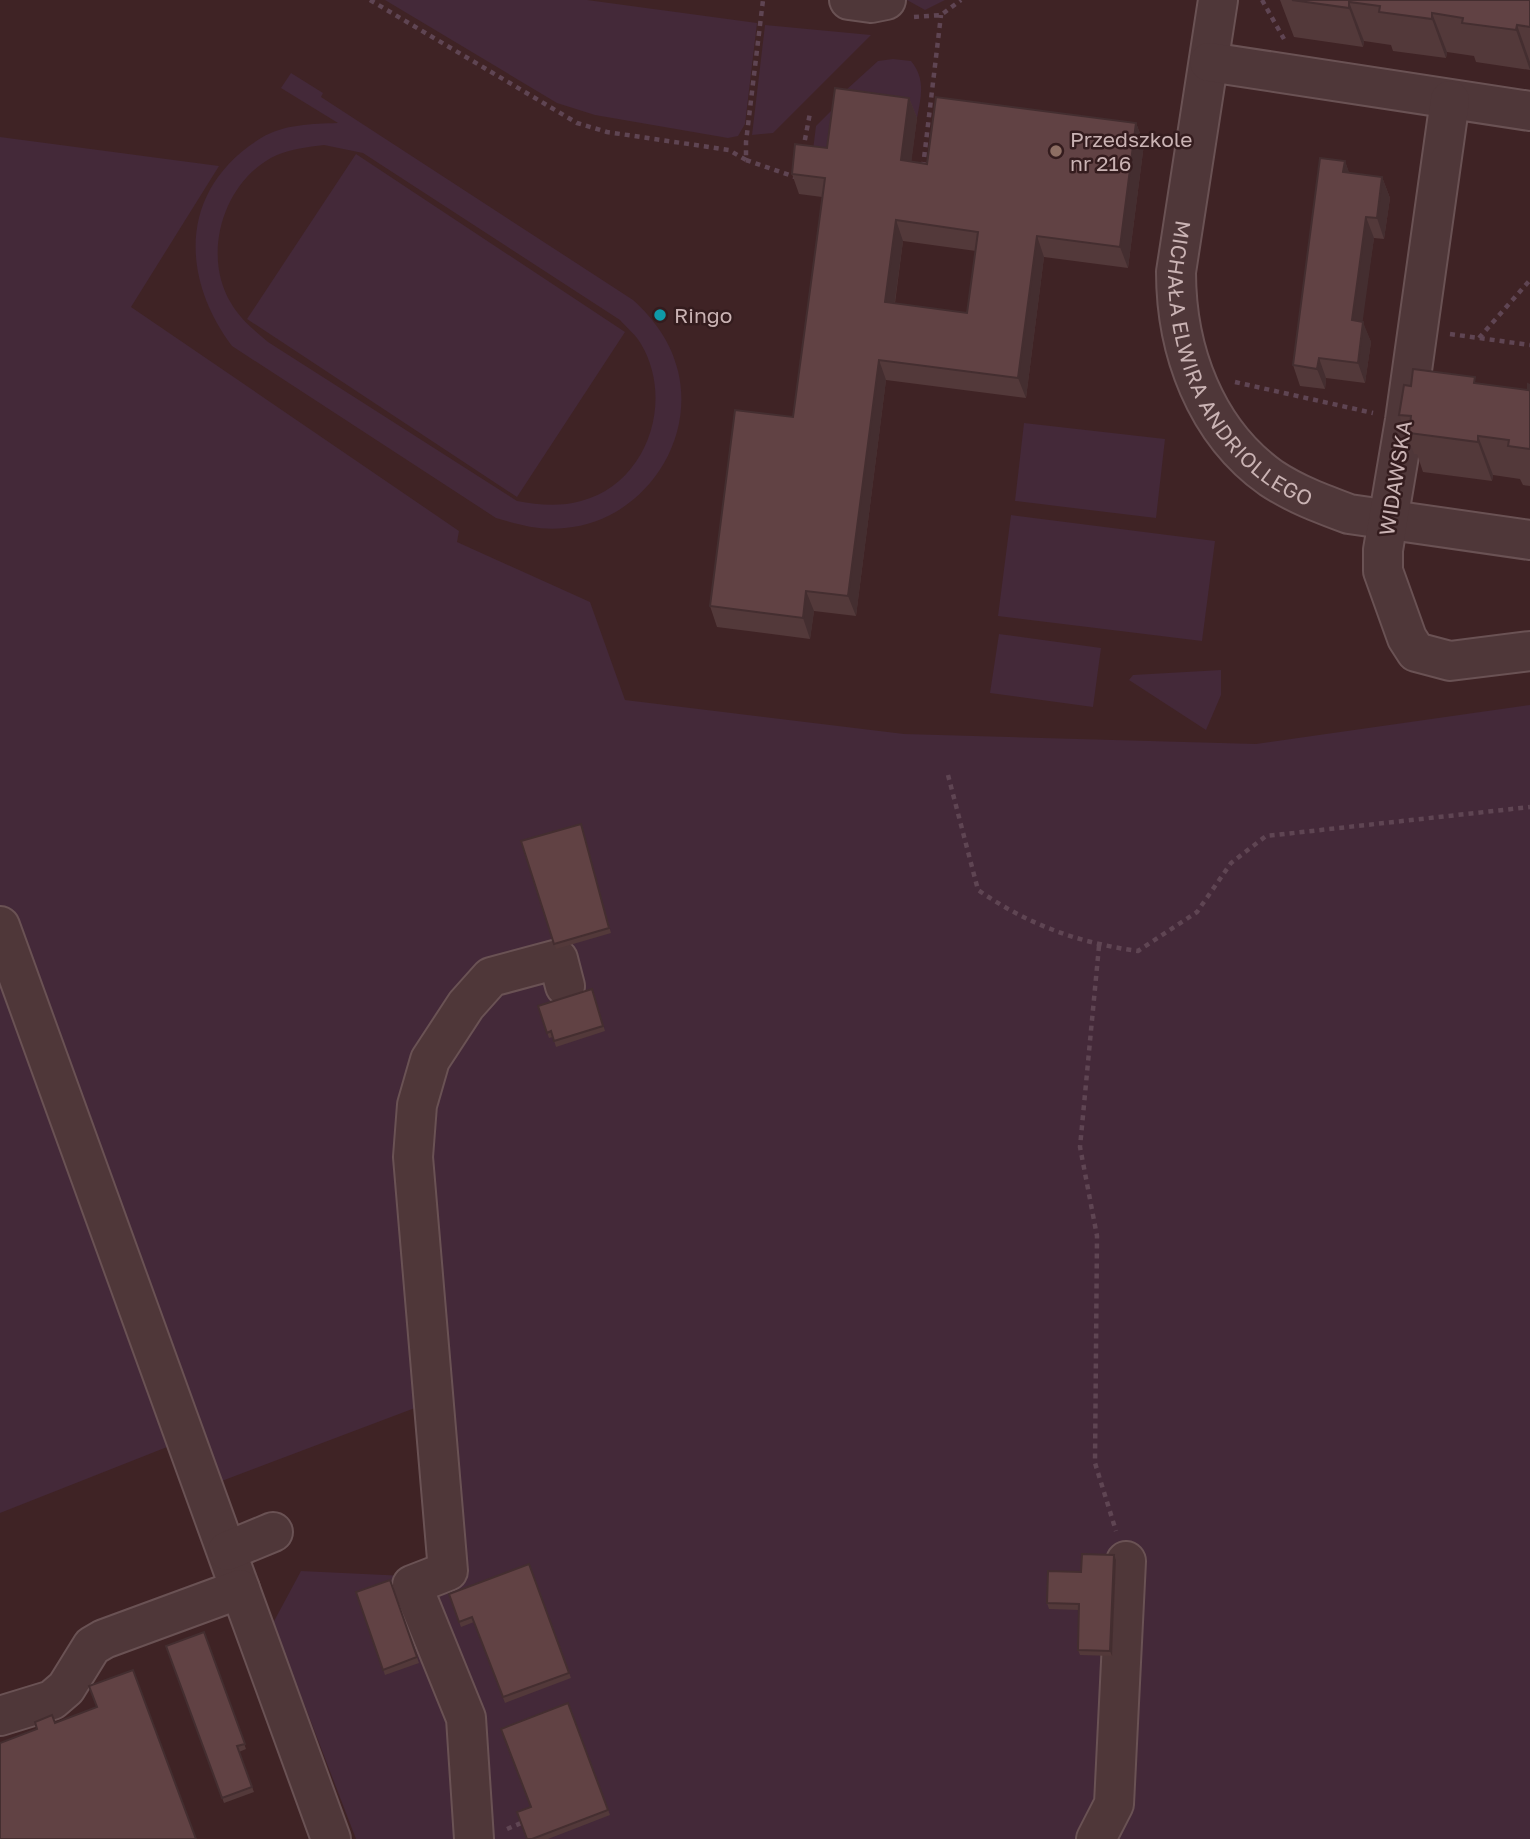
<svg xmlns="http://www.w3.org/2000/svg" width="1530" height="1839" font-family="'Golos Text',sans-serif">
<rect width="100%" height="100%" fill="#3f2325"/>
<path fill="#442939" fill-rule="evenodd" d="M 385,0 L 587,0 L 757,23 L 745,124 L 738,136 L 728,138 L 595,115 L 557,103 Z
M 907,0 L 945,0 L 925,10 Z
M 765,25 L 871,35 L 773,133 L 752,135 Z
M 893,59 L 911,61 C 926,79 921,97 917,118 L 842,109 L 834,169 L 811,166 L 816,126 L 837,105 L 834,101 L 878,61 Z
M 291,73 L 323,93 L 321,97 L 633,300 C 654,319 671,342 678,371 C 696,445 640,522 565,528 C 541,531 519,525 496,518 L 232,346 C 179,275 180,188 261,138 C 284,124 312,124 338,123 L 281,88 ZM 324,145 L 363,153 L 620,320 C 627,328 636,335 641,344 C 675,401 647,484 581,501 C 560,507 538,505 517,501 L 268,342 C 254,330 240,319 231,303 C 201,254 224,179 277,155 C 291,149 308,147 324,145 Z
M 0,137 L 219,166 L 131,307 L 459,531 L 457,542 L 590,602 L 625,700 L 904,734 L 1256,744 L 1530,705 L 1530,1839 L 356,1839 L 273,1623 L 301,1571 L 406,1576 L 459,1551 L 444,1397 L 219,1482 L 200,1434 L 0,1513 Z
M 356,154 L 625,332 L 517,497 L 247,319 Z
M 1024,423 L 1165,439 L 1156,518 L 1015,501 Z
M 1011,515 L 1215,541 L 1202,641 L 998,616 Z
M 999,634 L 1101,648 L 1093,707 L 990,693 Z
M 1221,670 L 1221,695 L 1206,730 L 1129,680 L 1133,675 Z"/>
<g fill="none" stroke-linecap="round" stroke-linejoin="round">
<g stroke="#6a5254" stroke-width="42">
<g id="minor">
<path d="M 849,0 L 871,3 L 886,0"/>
<path id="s1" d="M 1218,0 L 1176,272 C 1176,350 1205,431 1271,478 C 1295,494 1322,504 1349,514 L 1530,540"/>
<path d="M 1209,62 L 1530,111"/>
<path d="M 1450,100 L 1405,420 L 1383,550 L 1383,571 L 1407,638 L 1416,652 L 1450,661 L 1530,651"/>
<path d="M 0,926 L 240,1589"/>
<path d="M 227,1551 L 273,1532"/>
<path d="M 0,1716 L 52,1700 L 66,1688 L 92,1646 L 104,1639 L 240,1589 L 331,1839"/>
<path d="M 474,1839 L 466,1718 L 412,1585 L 448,1571 L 413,1157 L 417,1105 L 430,1060 L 466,1005 L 491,977 L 558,959 L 565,986"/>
<path d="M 1096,1839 L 1114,1804 L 1126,1561"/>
</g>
</g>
<path stroke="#5f4553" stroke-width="4.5" stroke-dasharray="5 5" stroke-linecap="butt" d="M 370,0 L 577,123 L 607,132 L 729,150 L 746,160 L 746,142 L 763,0
M 1262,0 L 1284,39
M 914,17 L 941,15 L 961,0
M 803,150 L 810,113
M 746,160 L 798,178
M 923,167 L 941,15
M 1450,334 L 1530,345
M 1479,338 L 1530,280
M 1235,382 L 1373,413
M 948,775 L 978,890 C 1027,924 1078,943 1138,951 L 1197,912 L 1231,863 L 1266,836 L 1530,807
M 1099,946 L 1080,1147 L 1097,1236 L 1095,1463 L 1116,1531
M 507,1829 L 521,1823"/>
<use href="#minor" stroke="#4f3739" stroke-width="38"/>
</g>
<path fill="#53393a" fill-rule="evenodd" d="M 1280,0 L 1530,0 L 1530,70 L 1476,62 L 1474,56 L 1447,52 L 1446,58 L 1393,51 L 1391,45 L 1364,41 L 1363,47 L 1294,37 Z
M 909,98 L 917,118 L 911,162 L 927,164 L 1136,123 L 1144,144 L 1128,268 L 1044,257 L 1026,398 L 886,380 L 856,616 L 814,611 L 810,639 L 717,627 L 710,606 L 793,417 L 822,197 L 799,194 L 792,174 L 827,148 ZM 903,241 L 976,251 L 967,313 L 895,303 Z
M 1345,161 L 1349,173 L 1382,177 L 1390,198 L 1384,239 L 1374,238 L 1365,298 L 1362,321 L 1371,342 L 1365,383 L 1326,378 L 1325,389 L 1300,386 L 1293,365 Z
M 1478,383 L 1528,390 L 1530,385 L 1530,486 L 1523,485 L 1520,479 L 1493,475 L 1492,481 L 1423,472 L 1417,454 L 1414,454 L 1399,415 L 1411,386 Z
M 581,824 L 611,933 L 556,949 L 521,841 Z
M 592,989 L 605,1031 L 556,1047 L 553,1037 L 549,1038 L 538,1006 Z
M 1114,1555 L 1116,1560 L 1112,1656 L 1080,1655 L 1078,1650 L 1079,1610 L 1049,1609 L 1047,1603 L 1081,1572 Z
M 529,1564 L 571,1678 L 505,1703 L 474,1622 L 461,1627 L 449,1594 Z
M 390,1580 L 419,1663 L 385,1675 L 356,1592 Z
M 204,1632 L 246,1749 L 239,1752 L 254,1792 L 224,1803 L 166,1646 Z
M 568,1703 L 610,1815 L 548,1839 L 527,1839 L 531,1807 Z"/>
<path fill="#442e30" d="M 1349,2 L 1364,41 L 1363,47 L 1349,8 Z
M 1432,13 L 1447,52 L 1446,58 L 1432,19 Z
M 1517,25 L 1530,62 L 1530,70 L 1516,30 Z
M 909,98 L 917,118 L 909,181 L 901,160 Z
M 1136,123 L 1144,144 L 1128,268 L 1120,247 Z
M 1345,161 L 1352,181 L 1343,172 Z
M 1382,177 L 1390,198 L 1384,239 L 1377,218 Z
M 1366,217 L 1374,238 L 1360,341 L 1352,320 Z
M 896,220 L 903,241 L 892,322 L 885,302 Z
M 1037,236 L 1044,257 L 1026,398 L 1018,378 Z
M 1363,322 L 1371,342 L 1365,383 L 1358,363 Z
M 1319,358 L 1326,378 L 1325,389 L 1317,369 Z
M 879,360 L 886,380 L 856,616 L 848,596 Z
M 1478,436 L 1493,475 L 1492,481 L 1478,442 Z
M 806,591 L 814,611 L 810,639 L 803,618 Z
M 1114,1555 L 1116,1560 L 1112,1656 L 1110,1651 Z"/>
<path fill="#614244" stroke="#442e30" stroke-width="2" fill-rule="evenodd" d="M 1292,0 L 1530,0 L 1530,27 L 1517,25 L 1516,30 L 1462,23 L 1463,18 L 1432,13 L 1432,19 L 1379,12 L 1380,6 L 1349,2 L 1349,8 Z
M 835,88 L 909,98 L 901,160 L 927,164 L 936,97 L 1136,123 L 1120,247 L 1037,236 L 1018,378 L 879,360 L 848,596 L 806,591 L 803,618 L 710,606 L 735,410 L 793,417 L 825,178 L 792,174 L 795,144 L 827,148 ZM 896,220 L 978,232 L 967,313 L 885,302 Z
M 1320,158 L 1345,161 L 1343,172 L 1382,177 L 1377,218 L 1366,217 L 1358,277 L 1352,320 L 1363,322 L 1358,363 L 1319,358 L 1317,369 L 1293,365 Z
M 1413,369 L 1475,377 L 1474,383 L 1528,390 L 1528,384 L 1530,385 L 1530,449 L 1508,446 L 1509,440 L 1478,436 L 1478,442 L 1409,433 L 1411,416 L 1399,415 L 1404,385 L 1411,386 Z
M 581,824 L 609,928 L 554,944 L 521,841 Z
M 592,989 L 603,1026 L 554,1041 L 551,1031 L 547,1033 L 538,1006 Z
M 1082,1554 L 1114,1555 L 1110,1651 L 1078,1650 L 1079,1604 L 1047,1603 L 1048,1571 L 1081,1572 Z
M 529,1564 L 569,1673 L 503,1697 L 472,1617 L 459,1622 L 449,1594 Z
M 390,1580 L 417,1657 L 383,1670 L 356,1592 Z
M 204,1632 L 245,1744 L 237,1746 L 252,1787 L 222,1798 L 166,1646 Z
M 133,1670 L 196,1839 L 0,1839 L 0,1743 L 37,1729 L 35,1722 L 52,1715 L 55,1723 L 97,1707 L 89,1686 Z
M 568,1703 L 608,1810 L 532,1839 L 527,1839 L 517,1812 L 531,1807 L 501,1729 Z"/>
<circle fill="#8d6e63" stroke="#341c1e" stroke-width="2.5" cx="1056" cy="151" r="7"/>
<circle fill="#0f9aa8" stroke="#341c1e" stroke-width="2.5" cx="660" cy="315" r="7"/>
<g text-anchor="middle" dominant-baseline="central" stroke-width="5" stroke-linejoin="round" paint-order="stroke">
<g font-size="21" fill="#cab3b4" stroke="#341c1e" text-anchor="start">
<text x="1070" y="139">Przedszkole<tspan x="1070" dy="24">nr 216</tspan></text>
<text x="674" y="315">Ringo</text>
</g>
<g font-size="21" fill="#cab3b4" stroke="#341c1e">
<text stroke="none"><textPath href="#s1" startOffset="390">MICHAŁA ELWIRA ANDRIOLLEGO</textPath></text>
<text transform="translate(1395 478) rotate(-81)">WIDAWSKA</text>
</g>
</g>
</svg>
